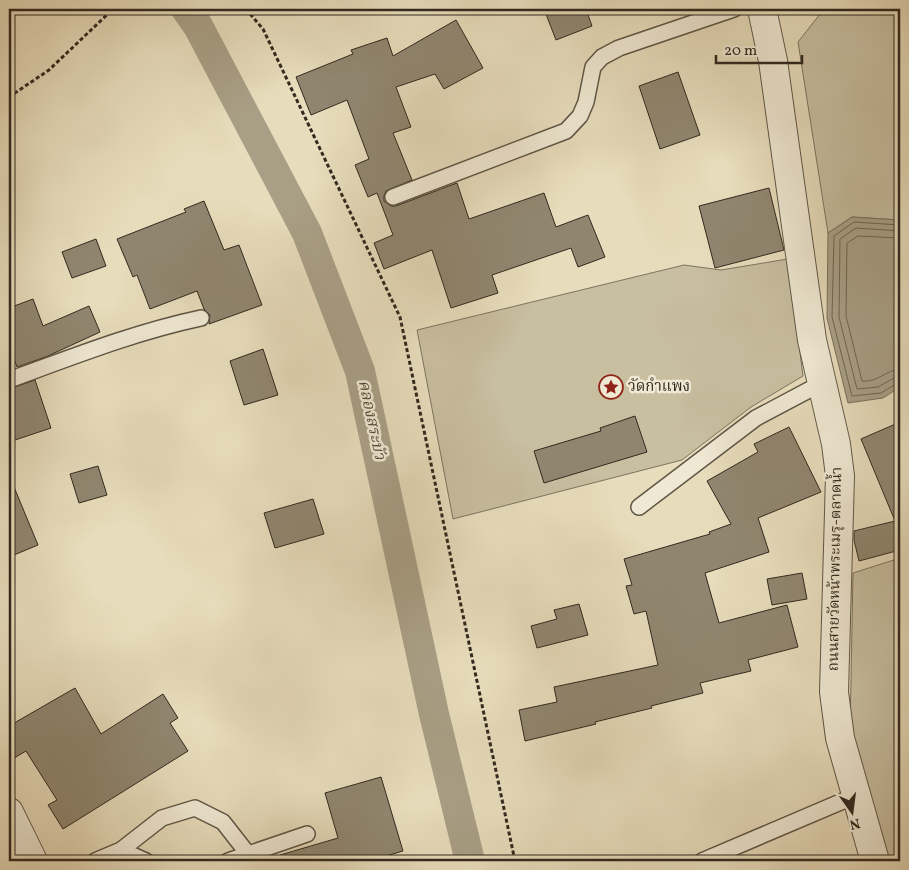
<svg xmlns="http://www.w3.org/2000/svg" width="909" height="870" font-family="Vollkorn,'Noto Serif Thai',serif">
<rect width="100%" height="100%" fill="#e7dcbb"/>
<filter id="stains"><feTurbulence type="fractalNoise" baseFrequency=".004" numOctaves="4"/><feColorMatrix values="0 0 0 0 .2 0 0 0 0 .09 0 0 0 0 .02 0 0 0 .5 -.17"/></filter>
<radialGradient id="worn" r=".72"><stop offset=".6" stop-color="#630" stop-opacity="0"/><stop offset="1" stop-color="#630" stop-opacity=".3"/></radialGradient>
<path fill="#c8bea0" stroke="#7d7460" d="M 824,9 L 900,9 L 900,220 L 852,217 L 828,233 L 798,42 Z
M 788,259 L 803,376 L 751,407 L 682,460 L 453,519 L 417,330 L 684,265 L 721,270 Z
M 900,558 L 900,861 L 886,861 L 850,735 L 853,573 Z"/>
<path fill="#a99f86" stroke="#79705d" d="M 852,217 L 900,220 L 900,387 L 883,398 L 848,403 L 827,318 L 828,233 Z"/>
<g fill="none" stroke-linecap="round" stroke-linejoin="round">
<path stroke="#6e6452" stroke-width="1" d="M 900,225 L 854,222 L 834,236 L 832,317 L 852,396 L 881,393 L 896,384 L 900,383
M 900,231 L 856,228 L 840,239 L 839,317 L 857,389 L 878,387 L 894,378 L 900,376
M 900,238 L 858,236 L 847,243 L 846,316 L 862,381 C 877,383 886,370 900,369"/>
<path stroke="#a99f86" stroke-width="30" d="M 186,9 L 198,26 L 307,233 L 360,371 L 434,714 L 470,861"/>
</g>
<path fill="#908670" stroke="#32291f" d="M 544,9 L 586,9 L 592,26 L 556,40 Z
M 456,20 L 483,68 L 444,89 L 435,74 L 396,87 L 411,127 L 393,133 L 412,180 L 386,191 L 384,196 L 384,201 L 391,206 L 396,206 L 457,183 L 469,219 L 544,193 L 556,227 L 588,215 L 605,257 L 578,267 L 571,248 L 492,275 L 498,293 L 451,308 L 432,250 L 384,269 L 374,243 L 393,235 L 377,193 L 368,197 L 355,165 L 369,159 L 347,100 L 311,115 L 296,77 L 353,54 L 351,50 L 387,38 L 393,56 Z
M 678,72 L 700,135 L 660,149 L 639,86 Z
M 769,188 L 784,250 L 715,268 L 699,206 Z
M 204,201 L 224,250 L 239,245 L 262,305 L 209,324 L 210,315 L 204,309 L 197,291 L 150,309 L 137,275 L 133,277 L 117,239 L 186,212 L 184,209 Z
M 96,239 L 106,266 L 72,278 L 62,252 Z
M 33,299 L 43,326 L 89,306 L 100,332 L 48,356 L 17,367 L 9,345 L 9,308 Z
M 263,349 L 278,395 L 244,405 L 230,361 Z
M 35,380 L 51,428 L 9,442 L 9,389 Z
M 635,416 L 647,452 L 544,483 L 534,451 L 601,431 L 600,428 Z
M 900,422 L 900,550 L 859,561 L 854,540 L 854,531 L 895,521 L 861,439 Z
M 789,427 L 821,492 L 758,518 L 769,552 L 705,573 L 719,623 L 787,605 L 798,647 L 748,660 L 751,671 L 700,683 L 703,693 L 651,706 L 652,708 L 595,722 L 596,724 L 525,741 L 519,710 L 557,702 L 554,687 L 658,665 L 646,611 L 634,614 L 626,586 L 632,585 L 624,559 L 710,534 L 709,532 L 731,524 L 707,481 L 758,452 L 754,444 Z
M 98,466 L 107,495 L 79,503 L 70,474 Z
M 9,475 L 38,545 L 9,557 Z
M 313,499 L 324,534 L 275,548 L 264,513 Z
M 802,573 L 807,599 L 772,605 L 767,579 Z
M 579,604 L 588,635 L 537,648 L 531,626 L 557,619 L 554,610 Z
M 75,688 L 101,734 L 163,694 L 178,718 L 170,723 L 188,751 L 63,829 L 48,805 L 57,800 L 26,751 L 9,761 L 9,726 Z
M 381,777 L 403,851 L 369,861 L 281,861 L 280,855 L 338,838 L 325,793 Z"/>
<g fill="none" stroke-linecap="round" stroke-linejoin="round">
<g stroke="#5f5646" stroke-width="18">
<path id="service" d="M 393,197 L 566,131 L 580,116 L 586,102 L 593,67 L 602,57 L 619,48 L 734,9
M 9,380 C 72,357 135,332 201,318
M 639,507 L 756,418 L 822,383
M 121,850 L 146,861
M 95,861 L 121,850 L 162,818 L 195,808 L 223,822 L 248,854
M 228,861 L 307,834
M 702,861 L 857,795"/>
</g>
<g stroke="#5f5646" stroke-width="30">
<path id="minor" d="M 762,9 L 773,61 L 812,340 L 836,444 L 840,476 L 834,692 L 840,738 L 875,861"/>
</g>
<g stroke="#5f5646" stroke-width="30">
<path id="tertiary" d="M 9,812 L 33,861"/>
</g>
<path stroke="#32291f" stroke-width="3" stroke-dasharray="4 2.5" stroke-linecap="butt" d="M 246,9 L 263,29 L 400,317 L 515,861
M 9,97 L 49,70 L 113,9"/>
<use href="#service" stroke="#efe8d3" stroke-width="15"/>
<use href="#minor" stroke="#efe8d3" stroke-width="28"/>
<use href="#tertiary" stroke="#efe8d3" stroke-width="28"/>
</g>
<defs>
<g id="sight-ring" transform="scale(1.25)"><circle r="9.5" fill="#efe8d3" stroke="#8f2418" stroke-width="1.5"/><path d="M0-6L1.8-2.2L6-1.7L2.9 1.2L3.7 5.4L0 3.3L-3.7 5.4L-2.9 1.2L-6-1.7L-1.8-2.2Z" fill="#8f2418"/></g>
</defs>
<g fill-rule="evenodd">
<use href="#sight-ring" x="611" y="387"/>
</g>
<g text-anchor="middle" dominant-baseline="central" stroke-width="5" stroke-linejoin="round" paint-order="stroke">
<g font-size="15" fill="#32291f" stroke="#efe8d3" text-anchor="start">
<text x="628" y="387">วัดกำแพง</text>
</g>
<g font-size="15" fill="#32291f" stroke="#efe8d3">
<text transform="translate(836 569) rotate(-89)">ถนนสายวัดหน้าพระเมรุ-ตลาดน้ำ</text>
</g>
<g font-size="16" font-style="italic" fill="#564c3e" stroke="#efe8d3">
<text transform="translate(371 420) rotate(78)">คลองสระบัว</text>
</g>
</g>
<rect width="909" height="870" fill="none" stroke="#e7dcbb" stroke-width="30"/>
<rect x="10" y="10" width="889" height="850" fill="none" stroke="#32291f" stroke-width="2.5"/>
<rect x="15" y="15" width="879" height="840" fill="none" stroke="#32291f"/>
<g transform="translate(852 812) rotate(166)" stroke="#efe8d3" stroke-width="4" paint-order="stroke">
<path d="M0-4L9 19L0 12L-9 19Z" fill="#32291f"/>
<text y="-8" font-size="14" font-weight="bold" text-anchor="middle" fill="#32291f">N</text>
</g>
<path d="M716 55v8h86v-8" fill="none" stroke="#32291f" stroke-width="2.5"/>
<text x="724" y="55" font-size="15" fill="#32291f" stroke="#efe8d3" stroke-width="4" paint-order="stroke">20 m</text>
<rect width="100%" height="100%" filter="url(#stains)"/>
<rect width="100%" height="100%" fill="url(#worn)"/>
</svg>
